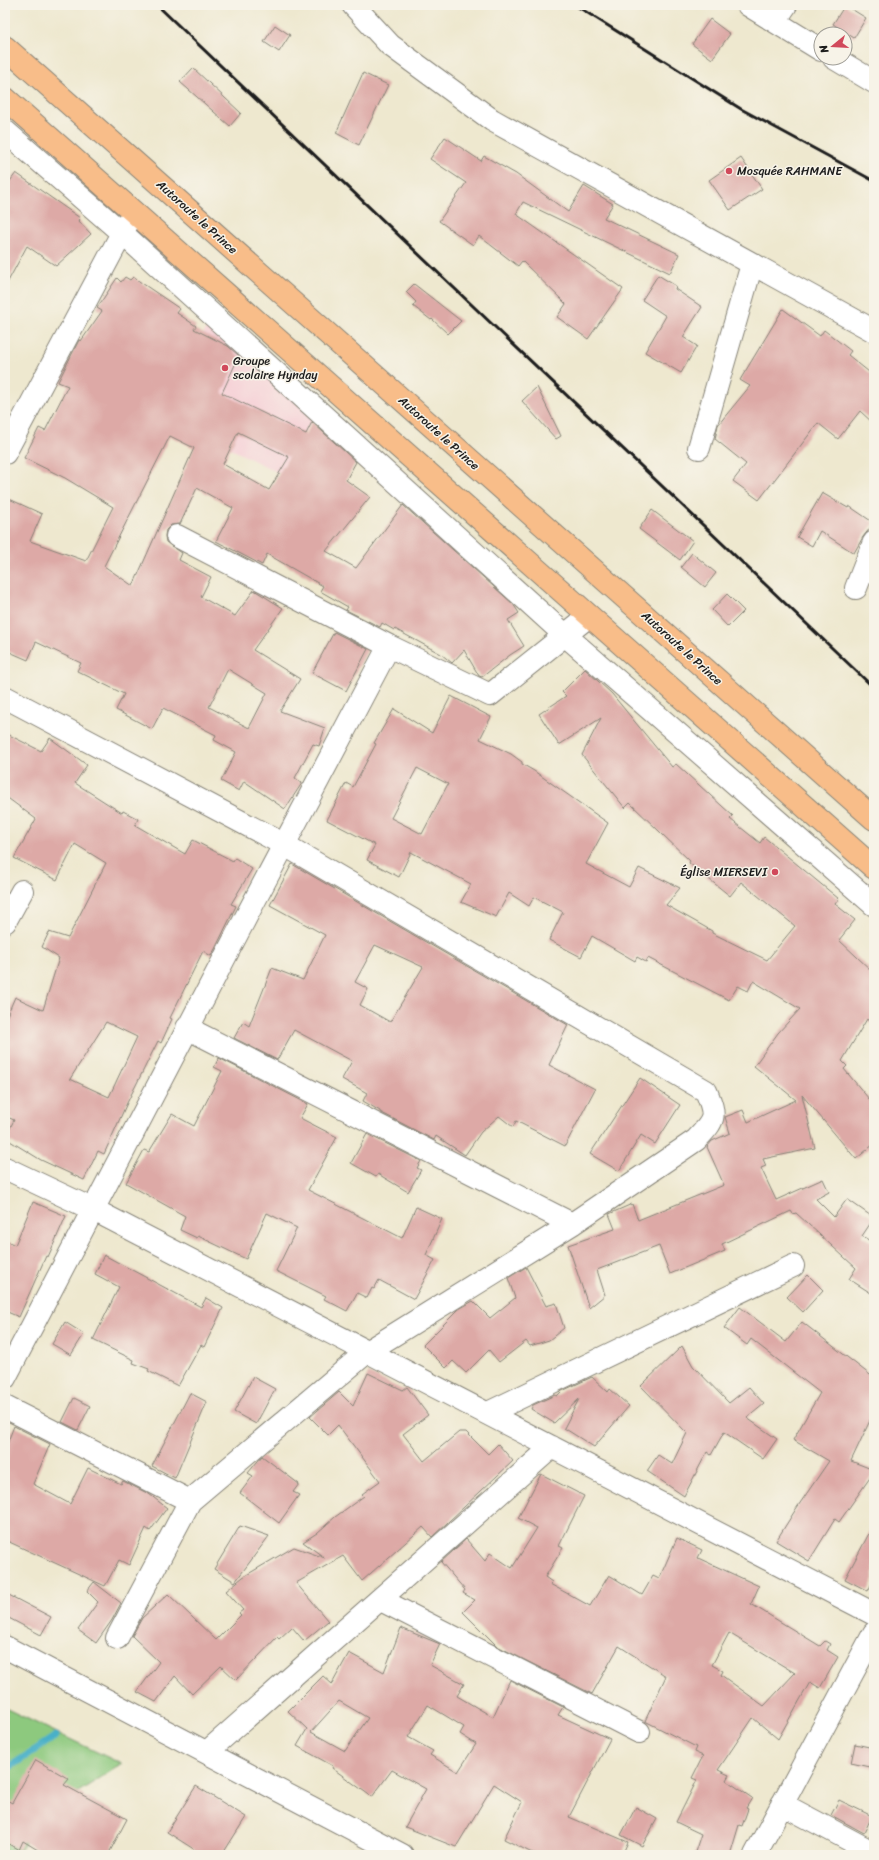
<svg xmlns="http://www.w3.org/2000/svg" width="879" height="1860" font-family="Sriracha,sans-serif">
<rect width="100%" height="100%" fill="#f7f3e8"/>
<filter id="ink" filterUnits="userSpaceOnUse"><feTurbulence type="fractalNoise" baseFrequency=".025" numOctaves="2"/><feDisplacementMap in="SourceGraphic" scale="8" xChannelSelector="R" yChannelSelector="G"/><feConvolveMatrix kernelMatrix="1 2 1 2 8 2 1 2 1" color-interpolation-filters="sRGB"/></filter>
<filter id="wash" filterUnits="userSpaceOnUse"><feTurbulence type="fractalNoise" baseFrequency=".012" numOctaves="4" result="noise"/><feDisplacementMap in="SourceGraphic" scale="16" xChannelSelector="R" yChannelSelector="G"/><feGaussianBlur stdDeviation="0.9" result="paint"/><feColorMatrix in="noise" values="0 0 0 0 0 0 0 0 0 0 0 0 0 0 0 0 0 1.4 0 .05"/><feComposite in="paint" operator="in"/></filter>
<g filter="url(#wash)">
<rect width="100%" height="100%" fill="#eee8cf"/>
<path fill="#f6cfd6" d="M 210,321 L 315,415 L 279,473 L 163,415 Z"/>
<path fill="#8dc97e" stroke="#54724d" d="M 5,1708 L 122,1764 L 39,1817 L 22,1848 L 16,1855 L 5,1855 Z"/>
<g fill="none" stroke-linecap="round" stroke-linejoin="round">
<path stroke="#49b0c8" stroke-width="7" d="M 5,1770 L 56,1736"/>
</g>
<g id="blocks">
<path fill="#dda9a6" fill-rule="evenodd" d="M 845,5 L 866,18 L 854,38 L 833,24 Z
M 710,19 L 730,34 L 712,59 L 692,44 Z
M 275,25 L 290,35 L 279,52 L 264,42 Z
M 193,68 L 241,113 L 230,126 L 180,82 Z
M 363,73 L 388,85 L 359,145 L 336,133 Z
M 445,137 L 481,161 L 484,156 L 516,174 L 568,212 L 584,186 L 613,204 L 604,218 L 679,254 L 670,273 L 523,202 L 516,214 L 623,289 L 588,339 L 557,317 L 566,304 L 522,261 L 518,266 L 479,236 L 473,245 L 439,221 L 466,183 L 430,159 Z
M 741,158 L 762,189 L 730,210 L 709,180 Z
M 16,173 L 80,218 L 78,220 L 91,234 L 56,266 L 27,246 L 5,287 L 5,188 Z
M 658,275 L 676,286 L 675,289 L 702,307 L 683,337 L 697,346 L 681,373 L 645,352 L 666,316 L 642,300 Z
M 125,277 L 130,280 L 133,277 L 180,309 L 177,313 L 196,326 L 194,329 L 228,346 L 239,356 L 222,393 L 306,434 L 312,422 L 356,462 L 346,480 L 370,497 L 326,551 L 356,568 L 403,505 L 513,604 L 519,613 L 508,620 L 524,646 L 510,655 L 482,677 L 479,676 L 464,650 L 452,663 L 441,654 L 395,629 L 394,630 L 382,623 L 380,627 L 346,610 L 348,607 L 320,591 L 323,586 L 267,554 L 262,565 L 216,541 L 233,508 L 197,488 L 180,524 L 171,525 L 166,530 L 165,536 L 166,542 L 182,553 L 179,560 L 211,577 L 201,597 L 235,616 L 254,590 L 283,608 L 253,650 L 300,679 L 280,711 L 325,728 L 319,746 L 313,744 L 295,778 L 302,783 L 285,809 L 244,781 L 239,791 L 221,781 L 236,752 L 214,740 L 216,735 L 163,708 L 152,729 L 116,710 L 124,694 L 77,671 L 81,663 L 36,642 L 28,660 L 5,650 L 5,497 L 42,514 L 30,541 L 86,561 L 113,507 L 65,478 L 24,458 L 39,428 L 45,431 L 68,386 L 58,382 L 79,340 L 81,341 L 102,311 L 97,308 L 117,278 L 121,282 ZM 238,432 L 289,457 L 269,490 L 223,464 ZM 170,436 L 194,448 L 133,586 L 104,566 ZM 228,669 L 267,693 L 249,728 L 209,707 Z
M 414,284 L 461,321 L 448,334 L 432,319 L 431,320 L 413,306 L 416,302 L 406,292 Z
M 783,309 L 820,336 L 824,330 L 851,351 L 848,355 L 874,376 L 874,424 L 860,411 L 838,439 L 818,423 L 759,500 L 733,481 L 746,464 L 715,439 L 718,425 L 750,386 L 740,380 Z
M 537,387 L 561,436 L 556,439 L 522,401 Z
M 822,493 L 848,508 L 849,506 L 874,523 L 863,537 L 854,553 L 820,531 L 812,546 L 797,537 Z
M 652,510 L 693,541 L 680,560 L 639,529 Z
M 692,553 L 716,573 L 705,587 L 681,567 Z
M 727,594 L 744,611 L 728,627 L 712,610 Z
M 334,632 L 368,649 L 346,691 L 312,673 Z
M 585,669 L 612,694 L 672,767 L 676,764 L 733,816 L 730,819 L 760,843 L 764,837 L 839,899 L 835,904 L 855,920 L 839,940 L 874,973 L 874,1027 L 867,1019 L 842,1061 L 847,1066 L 844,1069 L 874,1105 L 874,1144 L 856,1159 L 802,1095 L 815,1148 L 763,1159 L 766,1166 L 761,1168 L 776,1200 L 823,1179 L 829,1192 L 816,1199 L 834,1217 L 847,1199 L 874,1218 L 862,1236 L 872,1242 L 874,1238 L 874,1295 L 849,1279 L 856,1268 L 796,1213 L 793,1214 L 791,1211 L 722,1244 L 725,1251 L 670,1274 L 659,1246 L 597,1270 L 605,1295 L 589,1308 L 568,1245 L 615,1229 L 609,1214 L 632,1204 L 638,1220 L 724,1185 L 707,1147 L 712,1141 L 730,1133 L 725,1117 L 743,1110 L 748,1122 L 796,1100 L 754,1066 L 778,1033 L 800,1009 L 753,981 L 748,991 L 738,986 L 729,1000 L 648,958 L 646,962 L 637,957 L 635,961 L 592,936 L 581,957 L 549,940 L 563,912 L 534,897 L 529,906 L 509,893 L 496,917 L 461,902 L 471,884 L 411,852 L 399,877 L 367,860 L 375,845 L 327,820 L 346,783 L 353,787 L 376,744 L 374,743 L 394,709 L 432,733 L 451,696 L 491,717 L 480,739 L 511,754 L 522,762 L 522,764 L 534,771 L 608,823 L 586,864 L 629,887 L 639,868 L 680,888 L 666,905 L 712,931 L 712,933 L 767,960 L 795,926 L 741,882 L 730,896 L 689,863 L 690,861 L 630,803 L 625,808 L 582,755 L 601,718 L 559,745 L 539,714 L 566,696 L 562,692 ZM 417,768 L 448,784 L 422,834 L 391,818 Z
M 5,733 L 41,751 L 50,738 L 87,765 L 75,783 L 122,813 L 123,811 L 138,819 L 135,825 L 185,854 L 193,840 L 233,861 L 235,858 L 252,869 L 231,904 L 236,906 L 215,949 L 211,956 L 203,951 L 170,1018 L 172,1019 L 161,1043 L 158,1041 L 127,1103 L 104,1154 L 98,1151 L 84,1180 L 41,1160 L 5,1138 L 14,1120 L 5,1116 L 5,1020 L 15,997 L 43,1010 L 59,958 L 42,947 L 49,932 L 68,938 L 106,863 L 75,844 L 57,880 L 14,858 L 36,819 L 5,796 ZM 106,1022 L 137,1037 L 109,1097 L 70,1079 Z
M 292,864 L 568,1025 L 549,1065 L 595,1089 L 565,1146 L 516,1121 L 513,1127 L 499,1116 L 481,1132 L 465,1155 L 436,1136 L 434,1140 L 380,1112 L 380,1111 L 363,1101 L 367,1093 L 342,1079 L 352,1061 L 294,1030 L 277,1060 L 234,1038 L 243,1022 L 249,1026 L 272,968 L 303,980 L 325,935 L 270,905 ZM 375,945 L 423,967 L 390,1022 L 360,1005 L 368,989 L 355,982 Z
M 219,1058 L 308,1104 L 300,1118 L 337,1137 L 308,1190 L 402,1238 L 416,1207 L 442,1219 L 426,1255 L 435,1260 L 414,1299 L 379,1280 L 374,1289 L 372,1288 L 367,1298 L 357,1293 L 347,1311 L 324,1299 L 326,1296 L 276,1271 L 297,1228 L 267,1213 L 246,1259 L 198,1236 L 197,1238 L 180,1230 L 185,1216 L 126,1183 L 144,1150 L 149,1152 L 172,1114 L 194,1126 L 222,1071 L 214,1067 Z
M 640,1078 L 680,1105 L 655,1144 L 641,1135 L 619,1171 L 590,1154 Z
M 367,1134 L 421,1161 L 417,1168 L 421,1170 L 408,1192 L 378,1174 L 376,1177 L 351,1163 Z
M 33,1202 L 66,1216 L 48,1257 L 46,1256 L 19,1317 L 5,1311 L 5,1240 L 15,1245 Z
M 104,1255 L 201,1307 L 206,1298 L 223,1308 L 204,1347 L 201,1345 L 178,1386 L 148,1371 L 149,1369 L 133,1363 L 134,1360 L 93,1340 L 119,1287 L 95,1274 Z
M 526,1267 L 546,1306 L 556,1303 L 564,1328 L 549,1340 L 530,1346 L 526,1341 L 499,1362 L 489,1350 L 466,1373 L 453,1361 L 446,1368 L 423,1345 L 459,1309 L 473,1301 L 490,1318 L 515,1298 L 508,1278 Z
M 808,1275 L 823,1290 L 803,1312 L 787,1297 Z
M 740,1307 L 786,1342 L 802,1322 L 874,1378 L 874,1412 L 851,1461 L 874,1470 L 874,1472 L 839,1522 L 835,1519 L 809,1561 L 776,1541 L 796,1509 L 829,1461 L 793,1440 L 820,1393 L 751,1339 L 747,1345 L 724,1328 Z
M 65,1322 L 84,1334 L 71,1355 L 52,1344 Z
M 682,1346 L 693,1366 L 729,1403 L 749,1387 L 764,1404 L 747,1418 L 777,1439 L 763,1459 L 724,1432 L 711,1455 L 707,1452 L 684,1496 L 647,1471 L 658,1455 L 672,1464 L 687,1433 L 641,1386 Z
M 368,1373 L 403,1390 L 407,1387 L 428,1415 L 403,1434 L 424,1461 L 459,1432 L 466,1432 L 488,1454 L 498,1444 L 513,1461 L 432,1537 L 423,1527 L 362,1581 L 343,1556 L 296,1583 L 328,1621 L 304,1641 L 292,1627 L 279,1639 L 277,1637 L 236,1680 L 221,1666 L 192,1694 L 175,1676 L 156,1702 L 137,1692 L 159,1662 L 132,1636 L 142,1618 L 168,1594 L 216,1640 L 241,1615 L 239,1613 L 243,1610 L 226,1591 L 243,1577 L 294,1547 L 325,1558 L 303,1542 L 317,1533 L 335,1517 L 364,1496 L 362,1494 L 380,1481 L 338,1425 L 328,1435 L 310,1417 L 339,1392 L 353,1406 Z
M 253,1377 L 275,1389 L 256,1424 L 234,1412 Z
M 592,1377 L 608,1392 L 610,1389 L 629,1406 L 594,1447 L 564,1428 L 579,1399 L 554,1423 L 531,1409 L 533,1405 L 555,1395 L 557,1396 L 562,1391 Z
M 190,1393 L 207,1402 L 175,1478 L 152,1466 Z
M 74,1398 L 90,1406 L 78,1430 L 62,1422 Z
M 14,1426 L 50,1444 L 33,1484 L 70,1504 L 88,1468 L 121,1484 L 123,1481 L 149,1494 L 167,1508 L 150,1531 L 146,1528 L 129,1565 L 119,1560 L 105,1586 L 5,1540 L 5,1449 Z
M 262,1456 L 299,1484 L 293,1492 L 299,1495 L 279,1523 L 240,1493 L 253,1476 L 248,1473 Z
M 541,1474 L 584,1496 L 559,1546 L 563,1548 L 545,1577 L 552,1582 L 550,1584 L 590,1606 L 609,1575 L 642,1595 L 653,1576 L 659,1579 L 677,1538 L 702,1550 L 698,1558 L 759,1586 L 751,1604 L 820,1646 L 825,1641 L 830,1644 L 827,1650 L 838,1657 L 820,1688 L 810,1682 L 778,1739 L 753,1718 L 718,1770 L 729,1775 L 726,1780 L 752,1798 L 746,1808 L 748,1809 L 742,1826 L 739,1825 L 730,1855 L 694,1855 L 701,1834 L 676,1822 L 697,1780 L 692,1778 L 703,1756 L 694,1752 L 696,1747 L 645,1721 L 666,1676 L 619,1646 L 592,1694 L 497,1646 L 463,1612 L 475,1600 L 463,1593 L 465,1590 L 441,1562 L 466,1539 L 485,1561 L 490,1553 L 512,1568 L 537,1528 L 518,1518 ZM 729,1633 L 795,1673 L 764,1706 L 721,1675 L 723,1671 L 712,1665 Z
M 874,1524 L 874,1579 L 868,1591 L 845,1579 Z
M 240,1526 L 269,1536 L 235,1582 L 214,1569 Z
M 94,1582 L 121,1603 L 112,1620 L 96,1643 L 78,1630 L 98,1602 L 87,1591 Z
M 5,1593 L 51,1617 L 41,1635 L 5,1616 Z
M 401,1628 L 440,1644 L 430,1665 L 464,1684 L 457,1696 L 493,1717 L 510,1680 L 563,1707 L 558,1715 L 610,1739 L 569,1817 L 628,1842 L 622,1855 L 536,1855 L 504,1839 L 522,1802 L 494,1784 L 456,1847 L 405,1827 L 426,1789 L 392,1770 L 372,1797 L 332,1768 L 333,1766 L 297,1746 L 307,1729 L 288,1711 L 323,1676 L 332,1684 L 349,1653 L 384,1672 ZM 339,1701 L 368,1718 L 345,1751 L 311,1732 ZM 428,1705 L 464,1727 L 460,1734 L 476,1744 L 458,1772 L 430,1755 L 433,1751 L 408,1737 Z
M 855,1744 L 874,1748 L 874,1768 L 851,1763 Z
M 36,1760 L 69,1779 L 64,1785 L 127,1819 L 108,1855 L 46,1855 L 23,1841 L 19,1850 L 5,1842 L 5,1799 L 12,1803 Z
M 196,1786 L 246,1817 L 222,1855 L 203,1855 L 167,1832 Z
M 839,1800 L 872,1816 L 864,1833 L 831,1815 Z
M 636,1807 L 657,1819 L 642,1846 L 621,1835 Z"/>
</g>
</g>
<g filter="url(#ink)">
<use href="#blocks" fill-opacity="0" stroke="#858276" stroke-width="1"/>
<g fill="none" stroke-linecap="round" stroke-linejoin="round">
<g stroke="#858276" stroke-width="24">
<path id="street" d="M 353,5 L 390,45 L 492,120 L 874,331
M 748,5 L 821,50
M 775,21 L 786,5
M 834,58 L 874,82
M 5,131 L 122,233 L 565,635 L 874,905
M 699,448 L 752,264
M 5,453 L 129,220
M 177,536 L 389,646 L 490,695 L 589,616
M 856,588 L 874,542
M 5,697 L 283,844 L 706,1091 C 717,1117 715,1120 696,1140 L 572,1224 L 368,1351 L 190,1501 L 117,1638
M 5,922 L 22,891
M 187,1028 L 572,1224
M 5,1168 L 94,1210 L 874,1614
M 5,1378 C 134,1134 259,889 389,646
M 5,1407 L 190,1501
M 488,1413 L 793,1266
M 381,1600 L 639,1732
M 5,1647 L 402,1855
M 207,1752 L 552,1447
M 782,1804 L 874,1853
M 755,1855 L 874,1633"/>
</g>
<g stroke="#858276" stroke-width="24">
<path id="primary" d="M 5,47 L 874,819
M 5,98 L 874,868"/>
</g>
<use href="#street" stroke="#fff" stroke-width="22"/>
<use href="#primary" stroke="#f8bd89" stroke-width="22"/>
<path stroke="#1c1c1c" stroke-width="3" d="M 157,5 L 874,688
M 575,5 L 741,109 L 874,181"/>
</g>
</g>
<g fill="#d1495b" stroke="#f7f3e8" stroke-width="1.5">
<circle cx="729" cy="171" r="4"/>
<circle cx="225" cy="368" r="4"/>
<circle cx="775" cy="872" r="4"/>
</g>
<g text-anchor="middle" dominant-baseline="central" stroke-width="3" stroke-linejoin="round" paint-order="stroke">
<g font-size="12" fill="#1c1c1c" stroke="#f7f3e8" text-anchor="start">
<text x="737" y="171">Mosquée RAHMANE</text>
<text x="233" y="361">Groupe<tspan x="233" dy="14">scolaire Hynday</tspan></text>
<text x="767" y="872" text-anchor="end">Église MIERSEVI</text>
</g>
<g font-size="12" fill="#1c1c1c" stroke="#f7f3e8">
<text transform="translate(197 217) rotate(42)">Autoroute le Prince</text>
<text transform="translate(439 433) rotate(42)">Autoroute le Prince</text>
<text transform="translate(682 648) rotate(42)">Autoroute le Prince</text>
</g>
</g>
<rect width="879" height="1860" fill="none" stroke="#f7f3e8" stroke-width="20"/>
<g transform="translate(833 46) rotate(252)"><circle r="19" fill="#f7f3e8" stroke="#9f9d96"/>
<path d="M0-3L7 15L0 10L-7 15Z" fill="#d1495b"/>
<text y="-6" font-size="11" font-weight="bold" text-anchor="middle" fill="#1c1c1c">N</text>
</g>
</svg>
